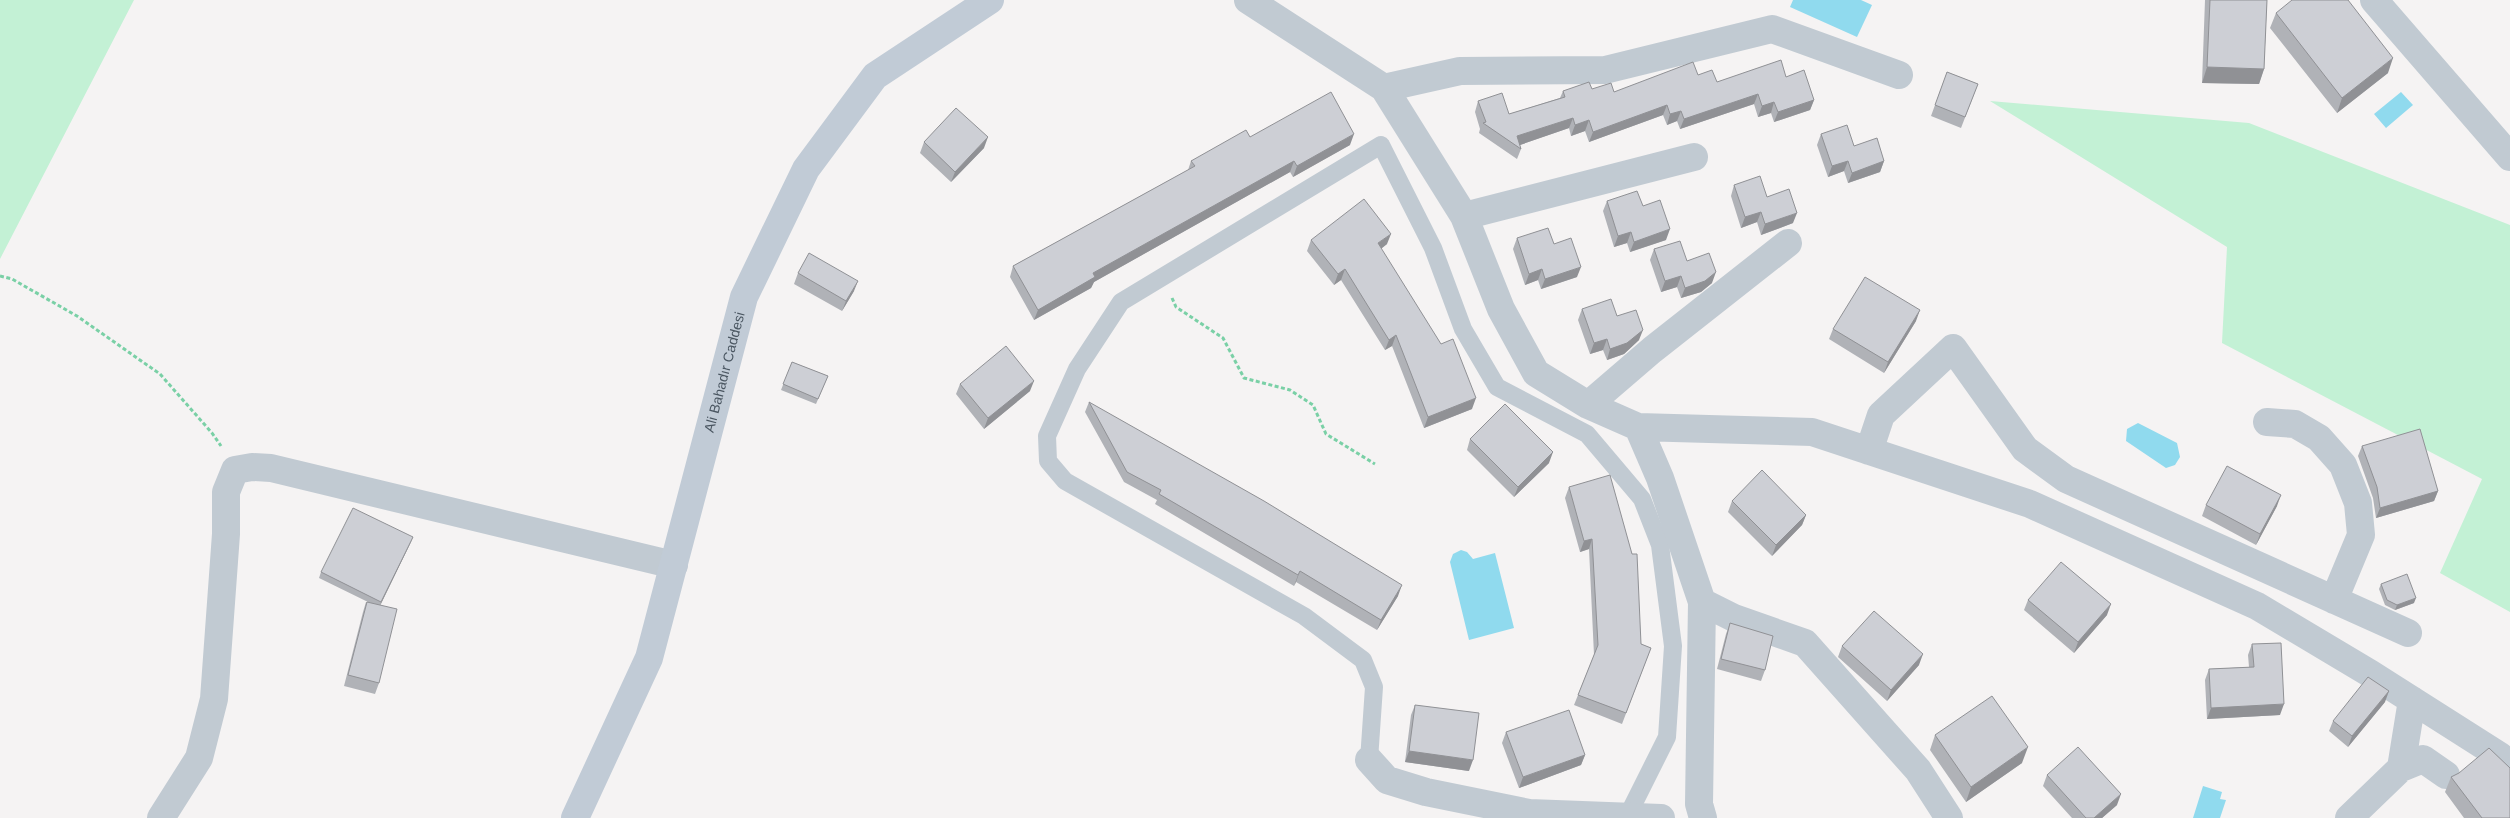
<svg xmlns="http://www.w3.org/2000/svg" width="2510" height="818" font-family="Arial,sans-serif">
<rect width="100%" height="100%" fill="#f5f3f3"/>
<path fill="#c3f1d5" d="M 0,0 L 134,0 L 0,259 Z
M 1990,101 L 2249,123 L 2510,225 L 2510,612 L 2440,573 L 2482,479 L 2222,343 L 2227,247 Z"/>
<path fill="#90daee" d="M 1793,0 L 1861,0 L 1872,5 L 1857,37 L 1790,7 Z
M 2401,92 L 2413,105 L 2386,128 L 2374,114 Z
M 2138,423 L 2177,443 L 2180,457 L 2175,465 L 2166,468 L 2126,441 L 2127,429 Z
M 1461,550 L 1467,552 L 1473,559 L 1495,553 L 1514,628 L 1469,640 L 1450,562 L 1453,554 Z
M 2203,786 L 2222,792 L 2220,799 L 2226,800 L 2220,818 L 2193,818 Z"/>
<g fill="none" stroke-linecap="round" stroke-linejoin="round">
<path stroke="#7ad0a6" stroke-width="3" stroke-dasharray="4 2.5" stroke-linecap="butt" d="M 0,276 L 12,279 L 77,316 L 160,374 L 212,433 L 221,446
M 1172,298 L 1176,307 L 1223,338 L 1244,378 L 1290,390 L 1313,405 L 1326,434 L 1375,464"/>
<path stroke="#c1cad2" stroke-width="18" d="M 1369,760 L 1374,687 L 1363,660 L 1304,616 L 1065,481 L 1048,461 L 1047,436 L 1077,369 L 1121,302 L 1381,145 L 1433,248 L 1463,329 L 1497,387 L 1587,434 L 1642,499 L 1660,545 L 1673,646 L 1667,737 L 1627,817"/>
<path stroke="#c1cad2" stroke-width="28" d="M 1248,0 L 1384,88 L 1464,216 L 1501,309 L 1536,373 L 1588,405 L 1638,427 L 1812,432 L 2030,504 L 2257,606 L 2371,674 L 2500,756 L 2510,769
M 2374,0 L 2510,157
M 1384,88 L 1460,71 L 1605,70 L 1772,29 L 1899,75
M 1464,216 L 1694,157
M 1588,405 L 1652,350 L 1788,243
M 2267,422 L 2295,424 L 2319,438 L 2343,465 L 2358,503 L 2361,535 L 2334,600
M 1638,427 L 1660,478 L 1702,602 L 1699,804 L 1703,818
M 1869,451 L 1881,415 L 1953,348 L 2025,449 L 2066,479 L 2408,633
M 1702,602 L 1734,618 L 1805,643 L 1918,770 L 1949,818
M 1369,760 L 1387,780 L 1426,792 L 1529,813 L 1661,818
M 2401,768 L 2412,700
M 161,818 L 199,758 L 214,699 L 226,534 L 226,492 L 235,470 L 252,467 L 271,468 L 674,565
M 2349,818 L 2401,768 L 2423,759 L 2446,775"/>
<path stroke="#c1cbd6" stroke-width="28" id="s1" d="M 575,818 L 649,658 L 744,297 L 806,169 L 875,76 L 990,0"/>
</g>
<path fill="#b0b2b7" d="M 2205,0 L 2267,0 L 2264,69 L 2259,84 L 2202,83 Z
M 2276,13 L 2388,73 L 2337,113 L 2270,28 Z
M 1947,72 L 1978,84 L 1961,128 L 1931,116 Z
M 1698,75 L 1717,82 L 1786,77 L 1814,100 L 1810,110 L 1774,122 L 1771,113 L 1758,117 L 1754,104 L 1680,129 L 1677,121 L 1667,125 L 1663,115 L 1589,142 L 1585,131 L 1571,136 L 1569,128 L 1520,145 L 1521,149 L 1517,159 L 1479,133 L 1480,129 L 1475,112 L 1478,101 L 1509,114 L 1560,98 L 1563,91 L 1592,89 L 1614,92 Z
M 1821,134 L 1854,146 L 1884,161 L 1880,172 L 1848,183 L 1844,171 L 1828,177 L 1817,145 Z
M 1250,137 L 1350,145 L 1293,177 L 1290,172 L 1094,282 L 1091,288 L 1034,320 L 1010,277 L 1013,266 L 1188,170 L 1191,161 Z
M 924,142 L 984,148 L 951,182 L 920,153 Z
M 1734,185 L 1767,197 L 1793,223 L 1761,235 L 1757,222 L 1741,228 L 1731,196 Z
M 1607,201 L 1643,206 L 1666,240 L 1630,252 L 1627,243 L 1614,247 L 1603,211 Z
M 1517,238 L 1554,244 L 1577,277 L 1541,289 L 1538,280 L 1525,285 L 1513,249 Z
M 1311,240 L 1387,244 L 1381,249 L 1472,409 L 1424,428 L 1392,346 L 1385,350 L 1341,280 L 1334,285 L 1307,251 Z
M 1654,249 L 1687,261 L 1712,283 L 1701,292 L 1681,298 L 1677,287 L 1661,292 L 1650,260 Z
M 798,273 L 854,291 L 842,311 L 794,284 Z
M 1582,309 L 1617,316 L 1639,340 L 1624,354 L 1607,360 L 1603,350 L 1590,354 L 1578,320 Z
M 1916,321 L 1884,373 L 1829,339 L 1833,329 Z
M 792,362 L 828,376 L 816,404 L 781,390 Z
M 960,384 L 1030,391 L 984,429 L 956,394 Z
M 1089,402 L 1398,596 L 1377,630 L 1296,582 L 1294,586 L 1155,504 L 1157,500 L 1124,482 L 1085,412 Z
M 1470,439 L 1549,463 L 1514,497 L 1467,450 Z
M 2362,446 L 2438,491 L 2434,501 L 2376,518 L 2373,498 L 2358,456 Z
M 1569,487 L 1641,644 L 1651,648 L 1622,724 L 1574,705 L 1594,655 L 1589,549 L 1580,552 L 1565,498 Z
M 1732,501 L 1806,515 L 1802,525 L 1772,556 L 1728,512 Z
M 2206,505 L 2277,506 L 2256,545 L 2202,516 Z
M 413,537 L 380,605 L 379,683 L 375,694 L 344,686 L 363,612 L 366,602 L 368,602 L 319,578 L 321,572 Z
M 2381,584 L 2414,603 L 2395,610 L 2385,605 L 2379,589 Z
M 2028,600 L 2107,615 L 2074,653 L 2024,610 Z
M 1730,623 L 1765,670 L 1761,681 L 1717,669 L 1726,634 Z
M 2252,644 L 2280,715 L 2207,719 L 2205,680 L 2209,669 L 2249,667 L 2248,655 Z
M 1842,646 L 1919,665 L 1887,701 L 1838,657 Z
M 2385,702 L 2348,747 L 2329,731 L 2333,721 Z
M 1415,705 L 1469,771 L 1405,762 L 1411,715 Z
M 1506,732 L 1585,755 L 1581,765 L 1519,788 L 1502,743 Z
M 1935,735 L 2022,763 L 1966,802 L 1930,750 Z
M 2509,768 L 2510,818 L 2464,818 L 2445,792 L 2451,777 Z
M 2047,775 L 2117,805 L 2102,818 L 2072,818 L 2043,786 Z"/>
<path fill="#909195" d="M 2393,58 L 2388,73 L 2337,113 L 2342,98 Z
M 2207,67 L 2264,69 L 2259,84 L 2202,83 Z
M 1758,94 L 1754,104 L 1680,129 L 1684,119 Z
M 1814,100 L 1810,110 L 1774,122 L 1778,112 Z
M 1774,102 L 1771,113 L 1758,117 L 1762,106 Z
M 1667,105 L 1663,115 L 1589,142 L 1593,132 Z
M 1681,111 L 1677,121 L 1667,125 L 1670,114 Z
M 1573,118 L 1569,128 L 1517,146 L 1517,136 Z
M 1589,120 L 1585,131 L 1571,136 L 1575,125 Z
M 1354,134 L 1350,145 L 1293,177 L 1297,166 Z
M 988,137 L 984,148 L 951,182 L 955,172 Z
M 1294,161 L 1290,172 L 1094,282 L 1091,288 L 1034,320 L 1038,310 L 1093,273 Z
M 1848,161 L 1844,171 L 1828,177 L 1832,166 Z
M 1884,161 L 1880,172 L 1848,183 L 1852,173 Z
M 1761,212 L 1757,222 L 1741,228 L 1745,217 Z
M 1797,213 L 1793,223 L 1761,235 L 1765,224 Z
M 1670,229 L 1666,240 L 1630,252 L 1634,242 Z
M 1631,232 L 1627,243 L 1614,247 L 1618,236 Z
M 1391,234 L 1387,244 L 1374,254 L 1378,243 Z
M 1581,267 L 1577,277 L 1541,289 L 1545,279 Z
M 1345,269 L 1341,280 L 1334,285 L 1338,274 Z
M 1542,269 L 1538,280 L 1525,285 L 1529,274 Z
M 1716,272 L 1712,283 L 1701,292 L 1681,298 L 1685,288 Z
M 1681,276 L 1677,287 L 1661,292 L 1665,281 Z
M 858,281 L 854,291 L 842,311 L 846,301 Z
M 1920,310 L 1916,321 L 1884,373 L 1888,362 Z
M 1643,330 L 1639,340 L 1624,354 L 1607,360 L 1610,349 Z
M 1396,335 L 1392,346 L 1385,350 L 1389,340 Z
M 1607,339 L 1603,350 L 1590,354 L 1594,343 Z
M 1034,381 L 1030,391 L 984,429 L 988,418 Z
M 1476,398 L 1472,409 L 1424,428 L 1428,417 Z
M 1553,452 L 1549,463 L 1514,497 L 1518,487 Z
M 2438,491 L 2434,501 L 2376,518 L 2380,508 Z
M 2281,495 L 2277,506 L 2256,545 L 2260,534 Z
M 1806,515 L 1802,525 L 1772,556 L 1776,545 Z
M 413,537 L 411,542 L 379,608 L 381,602 Z
M 1592,539 L 1589,549 L 1580,552 L 1584,541 Z
M 1300,571 L 1296,582 L 1294,586 L 1298,575 Z
M 1402,585 L 1398,596 L 1377,630 L 1381,620 Z
M 2416,598 L 2414,603 L 2395,610 L 2397,605 Z
M 2111,604 L 2107,615 L 2074,653 L 2078,642 Z
M 1923,654 L 1919,665 L 1887,701 L 1891,690 Z
M 2389,691 L 2385,702 L 2348,747 L 2352,736 Z
M 2284,704 L 2280,715 L 2207,719 L 2211,708 Z
M 2028,747 L 2022,763 L 1966,802 L 1971,787 Z
M 1409,751 L 1473,760 L 1469,771 L 1405,762 Z
M 1585,755 L 1581,765 L 1519,788 L 1523,777 Z
M 2121,794 L 2117,805 L 2102,818 L 2094,818 Z"/>
<path fill="#cdcfd5" stroke="#909195" d="M 2210,0 L 2267,0 L 2264,69 L 2207,67 Z
M 2292,0 L 2348,0 L 2393,58 L 2342,98 L 2276,13 Z
M 1781,60 L 1786,77 L 1804,70 L 1814,100 L 1778,112 L 1774,102 L 1762,106 L 1758,94 L 1684,119 L 1681,111 L 1670,114 L 1667,105 L 1593,132 L 1589,120 L 1575,125 L 1573,118 L 1517,136 L 1521,149 L 1483,123 L 1486,122 L 1478,101 L 1502,93 L 1509,114 L 1565,97 L 1563,91 L 1589,82 L 1592,89 L 1611,83 L 1614,92 L 1693,62 L 1698,75 L 1712,70 L 1717,82 Z
M 1947,72 L 1978,84 L 1965,117 L 1935,105 Z
M 1331,92 L 1354,134 L 1297,166 L 1294,161 L 1093,273 L 1095,277 L 1038,310 L 1013,266 L 1195,166 L 1191,161 L 1246,130 L 1250,137 Z
M 956,108 L 988,137 L 955,172 L 924,142 Z
M 1847,125 L 1854,146 L 1877,138 L 1884,161 L 1852,173 L 1848,161 L 1832,166 L 1821,134 Z
M 1760,176 L 1767,197 L 1789,189 L 1797,213 L 1765,224 L 1761,212 L 1745,217 L 1734,185 Z
M 1637,191 L 1643,206 L 1660,200 L 1670,229 L 1634,242 L 1631,232 L 1618,236 L 1607,201 Z
M 1364,199 L 1391,234 L 1378,243 L 1441,344 L 1453,339 L 1476,398 L 1428,417 L 1396,335 L 1389,340 L 1345,269 L 1338,274 L 1311,240 Z
M 1548,228 L 1554,244 L 1571,238 L 1581,267 L 1545,279 L 1542,269 L 1529,274 L 1517,238 Z
M 1680,241 L 1687,261 L 1709,253 L 1716,272 L 1705,281 L 1685,288 L 1681,276 L 1665,281 L 1654,249 Z
M 809,253 L 858,281 L 846,301 L 798,273 Z
M 1865,277 L 1920,310 L 1888,362 L 1833,329 Z
M 1611,299 L 1617,316 L 1636,310 L 1643,330 L 1627,343 L 1610,349 L 1607,339 L 1594,343 L 1582,309 Z
M 1006,346 L 1034,381 L 988,418 L 960,384 Z
M 792,362 L 828,376 L 818,399 L 783,384 Z
M 1089,402 L 1264,501 L 1402,585 L 1381,620 L 1300,571 L 1298,575 L 1159,494 L 1161,490 L 1127,472 Z
M 1505,404 L 1553,452 L 1518,487 L 1470,439 Z
M 2420,429 L 2438,491 L 2380,508 L 2377,487 L 2362,446 Z
M 2227,466 L 2281,495 L 2260,534 L 2206,505 Z
M 1762,470 L 1806,515 L 1776,545 L 1732,501 Z
M 1610,475 L 1632,554 L 1637,554 L 1641,644 L 1651,648 L 1626,713 L 1578,695 L 1598,645 L 1592,539 L 1584,541 L 1569,487 Z
M 353,508 L 413,537 L 381,602 L 321,572 Z
M 2061,562 L 2111,604 L 2078,642 L 2028,600 Z
M 2407,574 L 2416,598 L 2397,605 L 2387,600 L 2381,584 Z
M 367,602 L 397,609 L 379,683 L 348,675 Z
M 1874,611 L 1923,654 L 1891,690 L 1842,646 Z
M 1730,623 L 1773,636 L 1765,670 L 1721,659 Z
M 2281,643 L 2284,704 L 2211,708 L 2209,669 L 2254,667 L 2252,644 Z
M 2368,677 L 2389,691 L 2352,736 L 2333,721 Z
M 1992,696 L 2028,747 L 1971,787 L 1935,735 Z
M 1415,705 L 1479,713 L 1473,760 L 1409,751 Z
M 1569,710 L 1585,755 L 1523,777 L 1506,732 Z
M 2078,747 L 2121,794 L 2094,818 L 2086,818 L 2047,775 Z
M 2489,748 L 2510,768 L 2510,818 L 2482,818 L 2451,777 L 2459,773 Z"/>
<g text-anchor="middle" dominant-baseline="central" stroke-width="5" stroke-linejoin="round" paint-order="stroke">
<g font-size="14" fill="#4a5661" stroke="#fff">
<text stroke="none"><textPath href="#s1" startOffset="472">Ali Bahadır Caddesi</textPath></text>
</g>
</g>
</svg>
